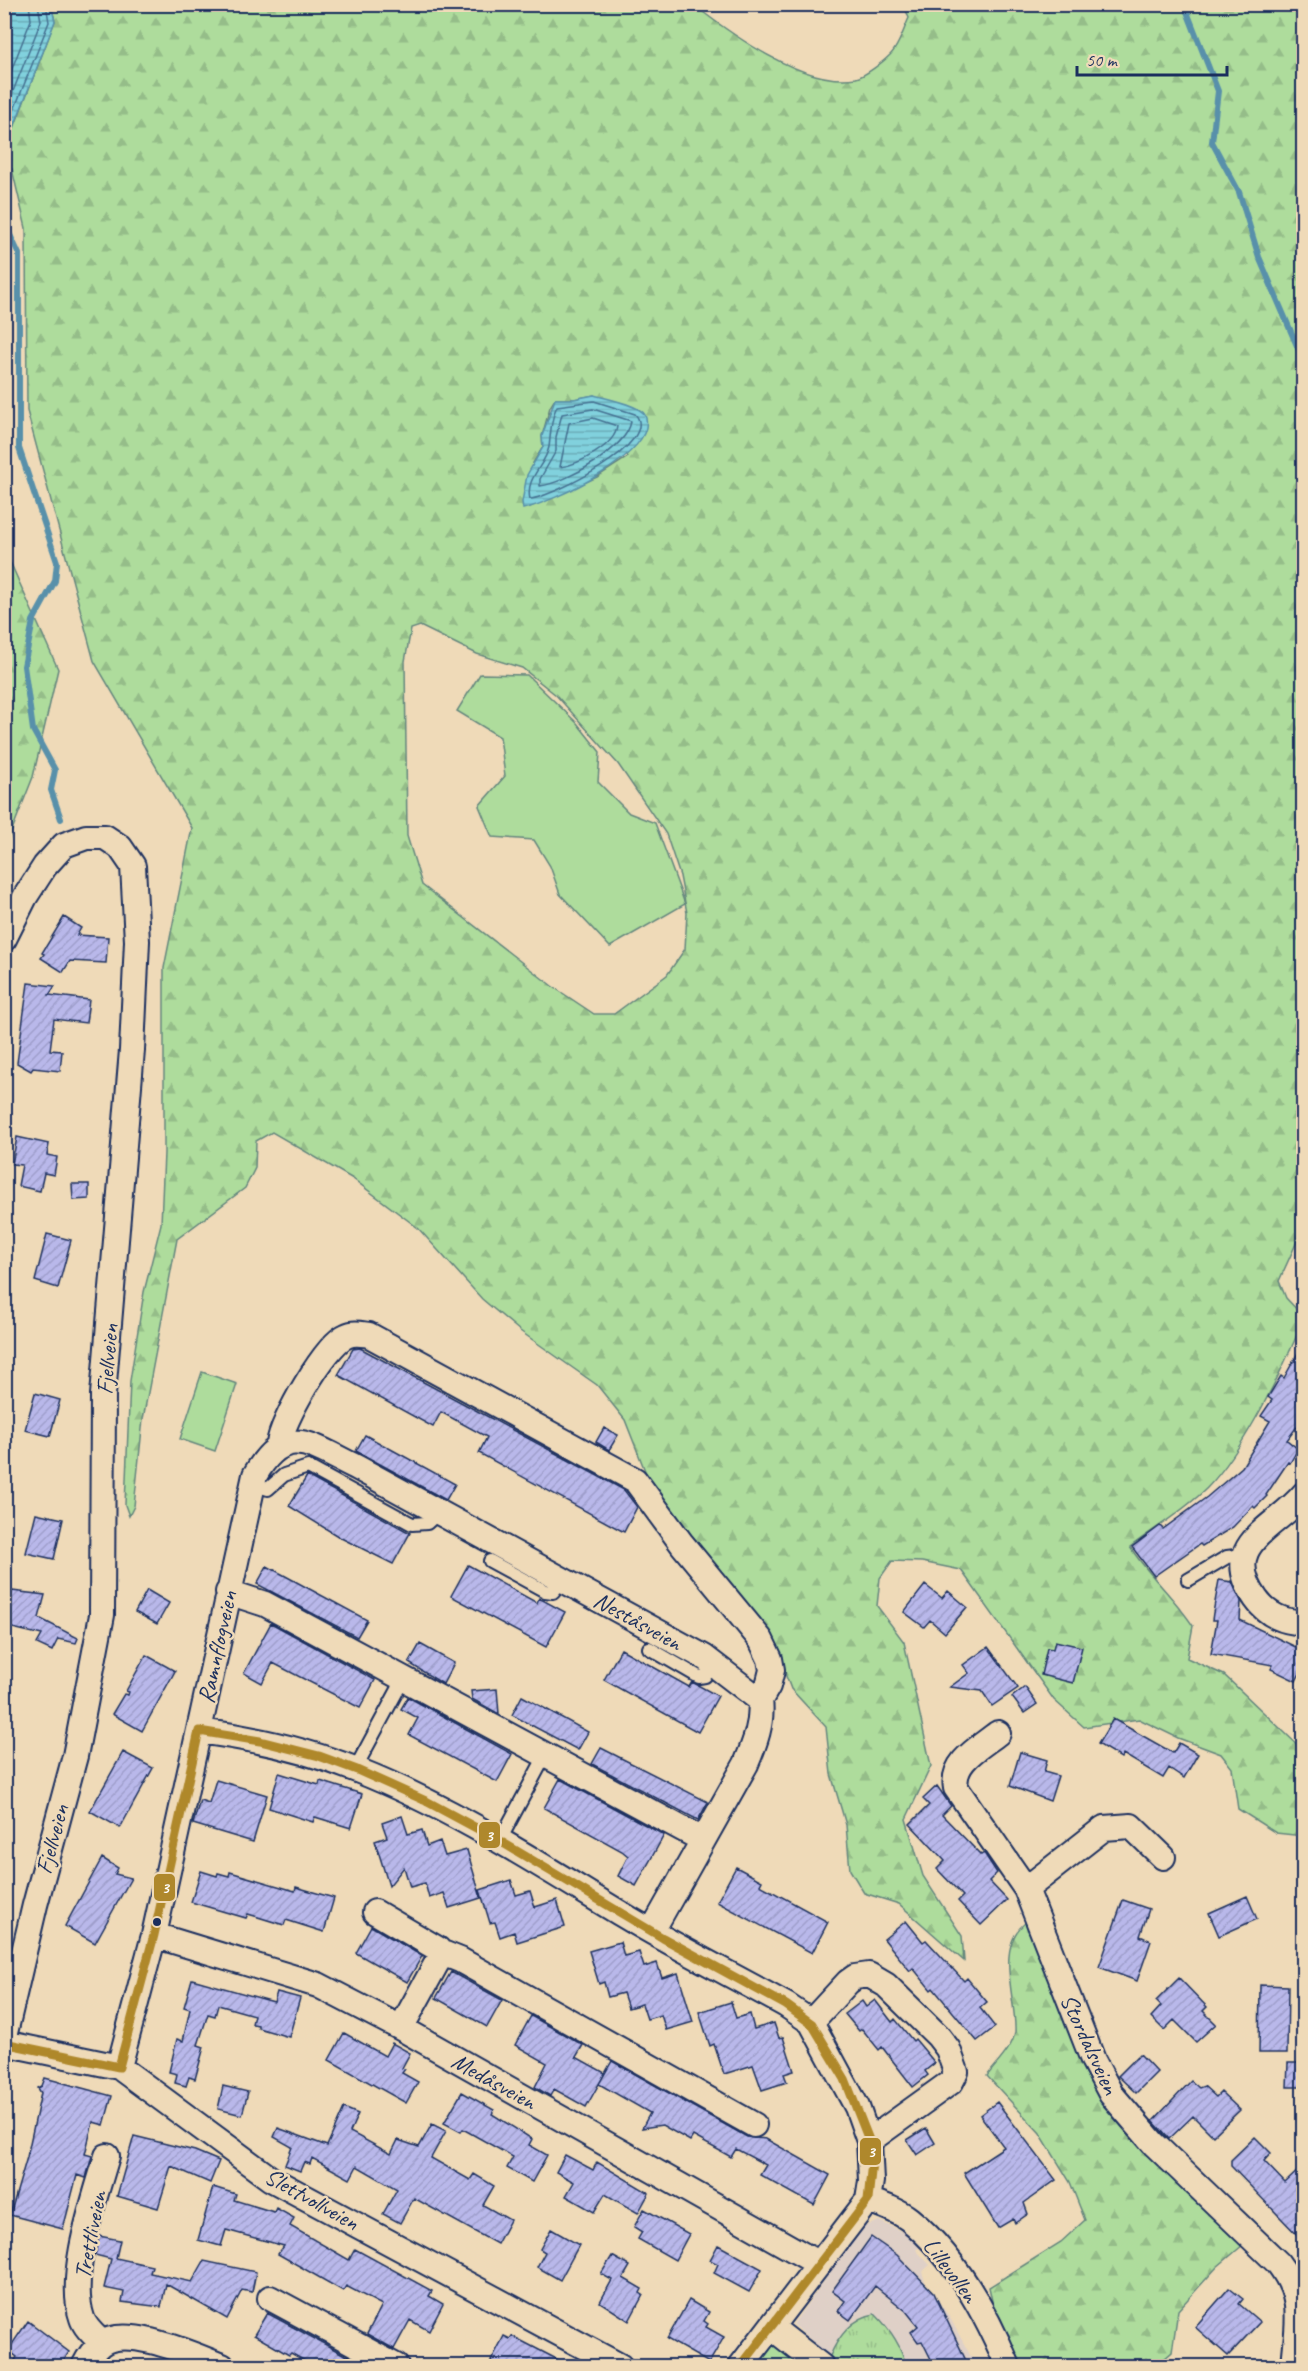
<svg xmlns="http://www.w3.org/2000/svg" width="1308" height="2371" font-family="Caveat,sans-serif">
<defs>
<pattern id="forest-firs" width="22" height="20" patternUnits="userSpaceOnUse" patternTransform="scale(1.5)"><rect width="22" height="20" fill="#aedc9c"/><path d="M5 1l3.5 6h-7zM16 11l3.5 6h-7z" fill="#95bd89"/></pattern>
<pattern id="park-tufts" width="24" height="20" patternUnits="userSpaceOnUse" patternTransform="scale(1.5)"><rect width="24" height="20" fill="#aedc9c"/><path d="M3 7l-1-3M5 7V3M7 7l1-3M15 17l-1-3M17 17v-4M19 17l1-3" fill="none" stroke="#95bd89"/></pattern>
<pattern id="water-rules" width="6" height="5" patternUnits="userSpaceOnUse" patternTransform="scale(1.5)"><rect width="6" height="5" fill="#81d1dd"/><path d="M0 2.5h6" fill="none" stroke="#69aab6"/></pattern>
<pattern id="building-hatch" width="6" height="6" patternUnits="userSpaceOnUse" patternTransform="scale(1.5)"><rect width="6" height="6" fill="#b9b8ea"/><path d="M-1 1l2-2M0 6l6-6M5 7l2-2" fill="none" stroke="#9e9ecb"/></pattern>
</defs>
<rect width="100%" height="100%" fill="#efdab8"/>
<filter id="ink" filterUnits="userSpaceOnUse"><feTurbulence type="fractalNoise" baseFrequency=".0167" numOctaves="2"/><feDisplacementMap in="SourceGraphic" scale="12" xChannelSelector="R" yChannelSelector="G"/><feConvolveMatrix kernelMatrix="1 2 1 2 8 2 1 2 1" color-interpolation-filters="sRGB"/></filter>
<g filter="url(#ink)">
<path fill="#dfd0c7" d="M 879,2221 L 907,2234 L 919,2247 L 916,2250 L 930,2265 L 922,2272 L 926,2284 L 949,2316 L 976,2366 L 840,2366 L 793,2324 L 863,2227 Z"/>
<path fill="#aedc9c" stroke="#64867d" stroke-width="1.5" d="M 480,674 L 527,675 L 577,723 L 600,752 L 598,782 L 629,813 L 655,823 L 685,904 L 610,947 L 560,894 L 550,866 L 534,840 L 492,837 L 479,806 L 505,776 L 500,737 L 457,711 Z
M 202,1372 L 237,1384 L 215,1451 L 180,1439 Z
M 773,2345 L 784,2347 L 808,2366 L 751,2366 L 763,2350 Z"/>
<path fill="url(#forest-firs)" stroke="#64867d" stroke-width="1.5" fill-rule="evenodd" d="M 51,5 L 694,5 C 732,35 804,87 856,78 C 865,76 883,62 890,55 C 899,47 904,28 909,18 L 904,5 L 1303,5 L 1304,1226 L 1279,1281 L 1286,1298 L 1303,1316 L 1303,1321 C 1282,1371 1244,1450 1207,1488 C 1185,1510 1155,1528 1130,1547 C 1149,1576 1174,1597 1193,1626 L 1187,1658 L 1224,1675 L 1303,1750 L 1303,1836 L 1276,1833 L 1238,1809 L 1232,1768 L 1221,1754 L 1178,1738 L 1139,1719 L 1084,1727 L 1054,1700 L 961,1570 L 922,1562 L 892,1561 L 880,1578 L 877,1606 L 904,1642 L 931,1766 L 906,1819 L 923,1876 L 962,1936 L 964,1961 L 899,1904 L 864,1893 L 850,1870 L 846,1825 L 831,1774 L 826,1727 L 791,1689 L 776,1650 L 651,1486 L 625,1420 L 597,1385 L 520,1331 L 482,1299 L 418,1228 L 353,1179 L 272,1132 L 256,1141 L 255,1168 L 245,1188 L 177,1239 L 143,1419 L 134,1506 L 129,1516 L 125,1505 L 130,1381 L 144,1292 L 161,1224 L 164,1153 L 164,968 L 192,828 L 94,661 L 27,411 L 26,228 L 12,169 L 5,168 L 5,128 L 14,128 L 55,21 ZM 594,395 L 628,457 L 597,477 L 530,507 L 533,463 L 543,447 L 542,436 L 550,407 L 555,399 L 574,399 ZM 420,626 L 477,654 L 522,668 L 556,695 L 618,764 L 666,834 L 680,876 L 687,913 L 685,949 L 667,975 L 614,1014 L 594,1014 L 552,986 L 422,885 L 407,836 L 405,661 L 411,629 Z
M 7,555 L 58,669 L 33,777 L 5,848 L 4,560 Z
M 1025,1923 L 1029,1924 L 1070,2023 L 1243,2245 L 1217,2267 L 1178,2310 L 1172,2352 L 1156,2366 L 1017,2366 L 995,2315 L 989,2287 L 1061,2242 L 1085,2220 L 1070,2182 L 1040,2133 L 987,2076 C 996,2064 1013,2048 1015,2032 C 1017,2000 994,1948 1025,1923 Z"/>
<path fill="url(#park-tufts)" stroke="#64867d" stroke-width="1.5" d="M 875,2314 C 889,2328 902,2347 906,2366 L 842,2366 L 830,2356 C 838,2337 853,2317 875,2314 Z"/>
<path fill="url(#water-rules)" stroke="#5890aa" stroke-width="1.5" d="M 4,5 L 51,5 L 55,21 L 13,129 L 5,128 Z
M 594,395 C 605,398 640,405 645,415 C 661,453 550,503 523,509 L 522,502 L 527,475 L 543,447 L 542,436 L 555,399 L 574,399 Z"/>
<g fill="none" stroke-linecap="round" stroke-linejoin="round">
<path stroke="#447091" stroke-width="1.5" d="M 4,89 L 31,20 L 29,4
M 4,114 L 41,21 L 38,4
M 4,122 L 10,120 L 49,22 L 46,4
M 594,401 L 635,414 C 662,443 552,497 530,499 C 525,478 545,466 549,447 C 551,434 550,420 557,406 Z
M 593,409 L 631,421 C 628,448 566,483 540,486 L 540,479 L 556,451 L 556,437 L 562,414 Z
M 593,418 L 617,426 C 616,445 578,465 560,467 L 569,423 Z"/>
<path stroke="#5890aa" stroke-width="6" d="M 1184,4 L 1218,91 L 1212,142 L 1239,192 L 1259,257 L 1304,362
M 4,222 L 19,254 L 19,448 L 57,562 L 55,581 L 33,621 L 24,666 L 33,730 L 55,770 L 51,790 L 61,819"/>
</g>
<path fill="url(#building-hatch)" stroke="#1b2f5e" stroke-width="1.5" d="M 64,917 L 81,928 L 77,935 L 108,937 L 106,963 L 70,961 L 63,972 L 41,958 L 44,954 L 42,953 Z
M 28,983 L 55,986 L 49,995 L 89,1000 L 86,1023 L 54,1019 L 50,1050 L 62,1051 L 60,1071 L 33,1068 L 31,1071 L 17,1063 Z
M 17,1137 L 49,1144 L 47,1155 L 57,1157 L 54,1175 L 44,1173 L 40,1191 L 18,1186 L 22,1165 L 12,1164 Z
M 72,1184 L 89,1184 L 89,1199 L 73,1200 Z
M 47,1234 L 71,1240 L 58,1288 L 35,1281 Z
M 1304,1342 L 1304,1417 L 1287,1440 L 1298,1449 L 1290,1463 L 1288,1462 L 1266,1495 L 1267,1496 L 1255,1508 L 1253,1506 L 1233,1527 L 1202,1546 L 1200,1544 L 1154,1576 L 1132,1547 L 1160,1526 L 1163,1529 L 1207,1497 L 1242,1467 L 1270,1421 L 1261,1416 L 1272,1400 L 1268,1397 L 1281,1376 L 1284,1378 Z
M 360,1348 L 624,1490 L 637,1507 L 624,1532 L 479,1453 L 487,1437 L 441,1412 L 433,1427 L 338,1375 L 353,1349 Z
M 35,1393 L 60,1400 L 50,1436 L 25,1430 Z
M 604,1428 L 618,1435 L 609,1450 L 596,1442 Z
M 365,1435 L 455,1484 L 446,1500 L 356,1451 Z
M 307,1476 L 410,1533 L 393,1564 L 341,1538 L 289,1506 Z
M 36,1513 L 63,1519 L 54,1559 L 26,1553 Z
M 468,1565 L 537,1603 L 539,1598 L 565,1612 L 546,1647 L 451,1596 Z
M 267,1566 L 367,1620 L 357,1637 L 257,1584 Z
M 1219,1580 L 1232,1582 L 1241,1601 L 1240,1620 L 1304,1651 L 1304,1665 L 1296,1681 L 1271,1669 L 1273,1665 L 1211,1654 L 1217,1620 L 1212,1620 L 1213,1613 Z
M 925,1585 L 942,1598 L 948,1591 L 967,1607 L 945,1633 L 930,1620 L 924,1627 L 904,1612 Z
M 147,1590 L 169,1603 L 157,1624 L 135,1612 Z
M 12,1591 L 45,1595 L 39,1618 L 78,1638 L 76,1643 L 58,1639 L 52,1651 L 37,1644 L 42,1635 L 4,1626 Z
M 271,1623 L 375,1680 L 360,1708 L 273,1663 L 262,1683 L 244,1673 Z
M 1055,1641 L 1082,1647 L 1073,1683 L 1041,1675 L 1047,1648 L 1053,1649 Z
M 420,1644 L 454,1663 L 443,1684 L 409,1663 Z
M 988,1647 L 1018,1688 L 992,1706 L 982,1691 L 950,1687 L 969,1673 L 963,1665 Z
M 621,1649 L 689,1687 L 692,1682 L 718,1696 L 698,1732 L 604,1680 Z
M 146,1655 L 175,1671 L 142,1731 L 112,1714 L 124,1694 L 128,1695 L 129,1692 L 126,1691 Z
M 1025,1687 L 1037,1704 L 1024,1713 L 1012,1697 Z
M 497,1689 L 499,1714 L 472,1699 L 471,1691 Z
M 522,1696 L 588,1732 L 578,1750 L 512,1715 Z
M 408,1697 L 512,1754 L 497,1782 L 409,1735 L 418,1718 L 401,1709 Z
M 1113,1719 L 1173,1753 L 1179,1743 L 1198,1754 L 1184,1778 L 1169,1768 L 1163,1778 L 1123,1754 L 1121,1758 L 1098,1744 Z
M 601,1748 L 708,1802 L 698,1820 L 592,1764 Z
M 123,1752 L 153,1768 L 120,1828 L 90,1811 Z
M 1020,1752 L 1047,1760 L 1044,1772 L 1058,1776 L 1050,1801 L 1010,1786 Z
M 279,1773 L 319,1785 L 320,1781 L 362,1794 L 351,1828 L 315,1817 L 313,1822 L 269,1808 Z
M 560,1779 L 664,1835 L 636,1886 L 618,1876 L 628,1856 L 622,1851 L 544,1808 Z
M 216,1780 L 267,1795 L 253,1842 L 193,1824 L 200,1800 L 209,1803 Z
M 937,1786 L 951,1806 L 942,1815 L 981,1855 L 984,1853 L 997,1873 L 989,1881 L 1007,1900 L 981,1925 L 958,1901 L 963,1896 L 937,1869 L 945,1861 L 910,1824 L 929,1805 L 923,1799 Z
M 402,1816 L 408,1834 L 422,1830 L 427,1846 L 440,1841 L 445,1856 L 467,1850 L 481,1898 L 449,1908 L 444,1893 L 429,1898 L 425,1883 L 410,1887 L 404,1867 L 389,1886 L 375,1841 L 387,1837 L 382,1823 Z
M 102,1858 L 118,1868 L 115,1874 L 131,1878 L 95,1943 L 65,1926 Z
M 736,1867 L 762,1881 L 760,1885 L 828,1922 L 812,1953 L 717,1902 Z
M 201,1871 L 217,1876 L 218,1873 L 229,1876 L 230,1872 L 295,1891 L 296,1887 L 334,1898 L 324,1932 L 286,1920 L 284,1925 L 248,1914 L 246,1918 L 191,1902 Z
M 511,1880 L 516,1895 L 530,1891 L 535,1907 L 557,1900 L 565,1927 L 517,1942 L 514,1932 L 500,1937 L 495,1922 L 490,1923 L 480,1890 Z
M 1247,1896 L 1257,1919 L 1219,1936 L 1209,1913 Z
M 1123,1900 L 1149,1909 L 1140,1936 L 1151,1941 L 1137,1981 L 1099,1967 Z
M 906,1921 L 923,1942 L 926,1940 L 964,1981 L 967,1978 L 987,2002 L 980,2008 L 995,2027 L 977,2041 L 933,1988 L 931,1990 L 913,1968 L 910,1971 L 884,1939 Z
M 371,1926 L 422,1956 L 407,1982 L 356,1953 Z
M 620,1942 L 624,1956 L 639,1952 L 644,1967 L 657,1963 L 662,1978 L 678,1973 L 693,2022 L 666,2030 L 661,2015 L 647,2019 L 642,2004 L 628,2008 L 623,1993 L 608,1997 L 604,1982 L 599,1984 L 589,1951 Z
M 451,1972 L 502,2000 L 487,2027 L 436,1998 Z
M 1179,1978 L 1207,2007 L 1203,2011 L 1216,2024 L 1196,2042 L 1174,2020 L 1164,2030 L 1151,2017 L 1161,2006 L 1156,2001 Z
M 192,1979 L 274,2002 L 277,1992 L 300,1998 L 289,2037 L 258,2028 L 258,2025 L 252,2024 L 254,2015 L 218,2005 L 215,2016 L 208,2014 L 198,2045 L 204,2047 L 195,2079 L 189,2077 L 186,2086 L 175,2083 L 177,2074 L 169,2072 L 177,2039 L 183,2041 L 190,2009 L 184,2007 Z
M 1260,1985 L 1288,1986 L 1287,2053 L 1259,2053 Z
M 875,2000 L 892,2022 L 895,2019 L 913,2041 L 915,2039 L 935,2063 L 925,2071 L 928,2075 L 913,2087 L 882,2047 L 879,2050 L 862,2029 L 859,2031 L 845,2014 L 862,2001 L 866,2007 Z
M 731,2002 L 736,2018 L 750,2014 L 754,2029 L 774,2023 L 779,2038 L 783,2037 L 794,2071 L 784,2074 L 787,2082 L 762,2090 L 753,2065 L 724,2074 L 714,2044 L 710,2046 L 699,2012 Z
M 531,2016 L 583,2045 L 576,2057 L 605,2073 L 586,2107 L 554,2089 L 550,2096 L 535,2087 L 547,2063 L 515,2045 Z
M 344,2033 L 385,2056 L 392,2043 L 410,2053 L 402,2068 L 405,2069 L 402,2073 L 418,2082 L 406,2103 L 329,2060 Z
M 1140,2054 L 1157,2072 L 1136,2093 L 1118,2076 Z
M 612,2061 L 747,2137 L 766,2139 L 830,2175 L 814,2205 L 760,2175 L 766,2165 L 736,2149 L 731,2157 L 693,2136 L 690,2141 L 662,2125 L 642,2128 L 650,2113 L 599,2084 Z
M 1288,2063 L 1304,2063 L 1304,2087 L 1287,2087 Z
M 45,2078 L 112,2096 L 104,2125 L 93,2122 L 85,2154 L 92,2156 L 86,2178 L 77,2175 L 63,2229 L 10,2215 L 27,2157 L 41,2093 L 38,2088 L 42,2086 Z
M 1191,2081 L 1199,2088 L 1204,2086 L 1216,2097 L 1221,2092 L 1240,2110 L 1213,2136 L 1193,2116 L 1169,2139 L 1153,2121 Z
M 223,2086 L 248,2092 L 242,2115 L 218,2109 Z
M 462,2092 L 494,2110 L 492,2114 L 532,2139 L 529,2145 L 547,2155 L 532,2182 L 507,2168 L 513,2157 L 463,2129 L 461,2132 L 444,2123 Z
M 997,2102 L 1056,2180 L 1024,2203 L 1028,2214 L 1015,2223 L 1013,2219 L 998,2228 L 964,2173 L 1004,2147 L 980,2115 Z
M 344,2108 L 358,2114 L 350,2132 L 391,2154 L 398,2140 L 419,2147 L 432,2124 L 446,2131 L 431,2158 L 470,2180 L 474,2174 L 494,2186 L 483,2205 L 510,2220 L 497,2244 L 414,2198 L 400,2223 L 383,2214 L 397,2189 L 357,2166 L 350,2179 L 312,2158 L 310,2164 L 304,2162 L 300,2171 L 285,2165 L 292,2147 L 274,2137 L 278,2128 L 327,2146 Z
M 926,2128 L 935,2143 L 917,2155 L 907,2140 Z
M 134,2136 L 195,2151 L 219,2161 L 210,2183 L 171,2166 L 158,2208 L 117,2196 Z
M 1255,2137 L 1271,2153 L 1264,2161 L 1285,2183 L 1304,2165 L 1304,2242 L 1231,2166 L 1231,2160 Z
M 565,2155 L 593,2170 L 597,2162 L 649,2193 L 638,2213 L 605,2194 L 594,2212 L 566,2196 L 574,2182 L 556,2172 Z
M 213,2187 L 236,2194 L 234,2200 L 274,2212 L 276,2208 L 294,2218 L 290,2226 L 349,2260 L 355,2249 L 432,2291 L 429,2296 L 443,2304 L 429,2331 L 410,2320 L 394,2349 L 367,2334 L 382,2305 L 346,2286 L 343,2291 L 278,2254 L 284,2246 L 226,2230 L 221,2246 L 198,2240 Z
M 644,2209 L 689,2234 L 675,2260 L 638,2239 L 642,2232 L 634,2227 Z
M 551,2229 L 579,2245 L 560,2280 L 537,2267 L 545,2252 L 540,2249 Z
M 99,2236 L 120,2240 L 116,2258 L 152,2266 L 150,2273 L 192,2282 L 204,2261 L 256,2272 L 252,2292 L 242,2290 L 227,2319 L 166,2284 L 161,2307 L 122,2302 L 124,2292 L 104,2288 L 111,2259 L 95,2255 Z
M 871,2237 L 897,2255 L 934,2293 L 969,2367 L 935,2367 L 922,2341 L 918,2342 L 911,2332 L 918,2326 L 906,2311 L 875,2286 L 850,2320 L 838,2311 L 845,2301 L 832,2291 Z
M 718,2245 L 762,2269 L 749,2292 L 714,2273 L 718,2264 L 710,2260 Z
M 612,2256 L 630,2266 L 623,2278 L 642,2289 L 640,2293 L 643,2295 L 629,2321 L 600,2302 L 612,2280 L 601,2274 Z
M 1229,2288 L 1243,2299 L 1239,2304 L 1260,2322 L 1228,2356 L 1195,2327 Z
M 689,2300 L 709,2312 L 704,2321 L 708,2324 L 706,2327 L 724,2337 L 709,2363 L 667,2339 Z
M 267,2313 L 367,2367 L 315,2367 L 291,2353 L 289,2355 L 254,2335 Z
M 28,2321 L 69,2352 L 60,2367 L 11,2367 L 17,2357 L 8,2350 Z
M 504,2336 L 510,2339 L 512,2336 L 572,2367 L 488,2367 Z"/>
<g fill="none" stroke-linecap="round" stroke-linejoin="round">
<g stroke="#1b2f5e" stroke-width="16">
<path id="service" d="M 253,1484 L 268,1489 L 284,1475 L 308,1467 L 412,1524 L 427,1523 L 439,1512
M 490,1561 L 545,1591 L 553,1592 L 563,1580
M 1188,1580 L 1227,1557 L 1243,1555
M 649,1648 L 699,1677 L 705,1676 L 715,1665
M 355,1769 L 403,1680
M 499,1842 L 545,1756"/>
</g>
<g stroke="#1b2f5e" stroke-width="28">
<path id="minor" d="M 4,939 L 25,897 L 45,866 L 64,845 L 86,837 L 105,837 L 120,847 L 133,866 L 137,941 L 132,1050 L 103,1395 L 102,1615 L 75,1756 L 35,1905 L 4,2037
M 279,1444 C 281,1422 326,1344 346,1336 C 354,1332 361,1334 369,1335 L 635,1480 L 682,1544 L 761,1640 L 770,1659 L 772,1670 L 768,1686 L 760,1700
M 1304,1494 C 1274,1530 1218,1544 1256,1599 C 1267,1615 1285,1623 1304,1622
M 228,1592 L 265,1604 L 703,1840
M 199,1731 C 253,1738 307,1750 357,1770 C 451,1807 537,1863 623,1915 C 676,1947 732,1975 786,2005 L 811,2022 L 857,2107 L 869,2141 L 871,2181 L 868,2200 L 741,2366
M 998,1733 C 979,1748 951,1762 956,1788 L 1026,1889 L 1093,2060 L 1111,2094 L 1154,2144 L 1278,2263 C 1306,2299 1297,2324 1294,2366
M 1026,1889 L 1104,1828 L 1131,1826 L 1163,1857
M 375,1912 L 438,1949 L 440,1957 L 401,2028
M 154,1935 L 318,1985 L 401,2028 L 819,2264
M 440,1957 L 445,1954 L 460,1960 L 754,2125
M 811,2022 L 848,1982 L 855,1977 L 869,1975 L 886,1985 L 938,2036 L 948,2049 L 956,2072 L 951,2082 L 869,2141
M 4,2043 L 119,2067 L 271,2179 L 620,2366
M 119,2067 L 154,1935 L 255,1475 C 286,1421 312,1446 356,1467 L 704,1657 L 760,1700 C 763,1722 755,1743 746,1764 L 652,1931
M 868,2200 C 882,2205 897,2210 909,2219 C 955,2256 986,2313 1008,2366
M 270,2298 L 396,2366
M 771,2327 L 821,2366
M 102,2343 C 95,2336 85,2328 82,2318 C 67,2275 95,2198 107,2156
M 84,2366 C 88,2358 93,2350 101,2344 C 127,2324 195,2356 222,2366"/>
</g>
<use href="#service" stroke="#efdab8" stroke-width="12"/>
<use href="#minor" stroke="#efdab8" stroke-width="24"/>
<g stroke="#efdab8" stroke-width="14">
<path id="bus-1" d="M 4,2043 L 119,2067 L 154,1935 L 199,1731 L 260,1741 L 319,1756 L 357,1770 L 426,1801 L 493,1837 L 663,1938 L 786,2005 L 812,2024 L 845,2079 L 869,2140 L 872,2162 L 868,2200 L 741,2366"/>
</g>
<use href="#bus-1" stroke="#af882c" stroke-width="9"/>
</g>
</g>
<circle fill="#1b2f5e" stroke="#efdab8" stroke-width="2" cx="157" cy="1922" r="5"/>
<g text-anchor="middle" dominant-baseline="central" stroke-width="5" stroke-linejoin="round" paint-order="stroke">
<g font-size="24" fill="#1b2f5e" stroke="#efdab8">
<text transform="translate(107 1359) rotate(-85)">Fjellveien</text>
<text transform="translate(638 1621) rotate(29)">Neståsveien</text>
<text transform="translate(217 1647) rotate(-78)">Ramnflogveien</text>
<text transform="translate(52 1839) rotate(-75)">Fjellveien</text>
<text transform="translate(1090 2044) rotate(65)">Stordalsveien</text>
<text transform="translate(494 2081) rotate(29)">Medåsveien</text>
<text transform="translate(312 2199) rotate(29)">Slettvollveien</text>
<text transform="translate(90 2235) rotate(-79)">Trettliveien</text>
<text transform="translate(951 2270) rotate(53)">Lillevollen</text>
</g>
</g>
<g stroke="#efdab8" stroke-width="2">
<rect x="478" y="1821" width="23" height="28" rx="6" fill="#af882c"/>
<rect x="153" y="1873" width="23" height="29" rx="6" fill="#af882c"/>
<rect x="859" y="2137" width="23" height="29" rx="6" fill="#af882c"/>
</g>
<g font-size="16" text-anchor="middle" font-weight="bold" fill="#fff">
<text x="489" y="1841">3</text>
<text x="165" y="1893">3</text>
<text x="871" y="2157">3</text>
</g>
<rect width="1308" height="2371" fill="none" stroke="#efdab8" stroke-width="24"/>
<rect x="12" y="12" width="1284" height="2347" fill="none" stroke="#1b2f5e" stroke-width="2" filter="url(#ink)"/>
<path d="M1077 66v9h150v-9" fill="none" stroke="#1b2f5e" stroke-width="3"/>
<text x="1086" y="66" font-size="18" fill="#1b2f5e" stroke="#efdab8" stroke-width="4.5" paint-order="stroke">50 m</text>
</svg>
